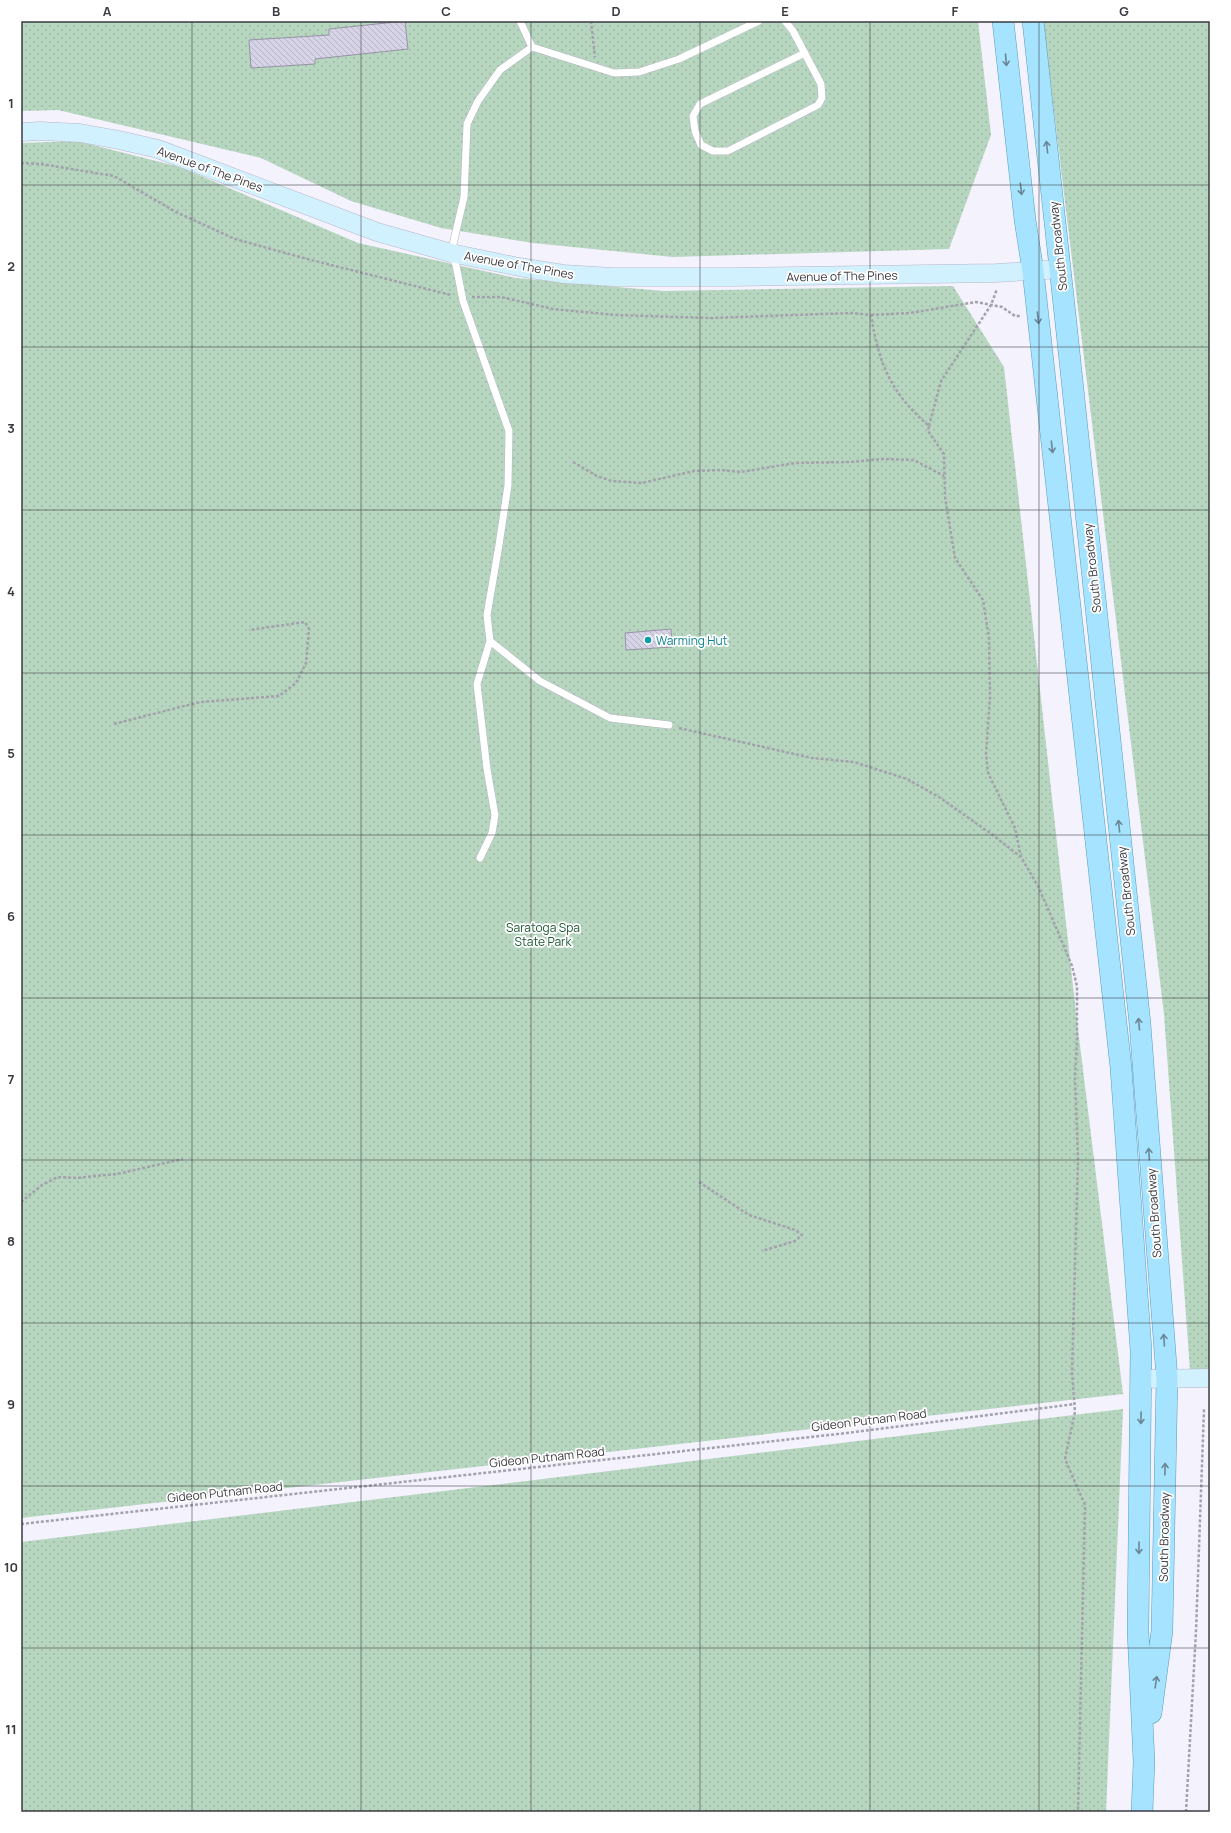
<svg xmlns="http://www.w3.org/2000/svg" width="1231" height="1833" font-family="Manrope,sans-serif">
<defs>
<pattern id="green-dots" width="8" height="8" patternUnits="userSpaceOnUse"><rect width="8" height="8" fill="#b7d6bf"/><path d="M2 2h.1M6 6h.1" fill="none" stroke="#9eb8a5" stroke-width="1.8" stroke-linecap="round"/></pattern>
<pattern id="building-back-hatch" width="6" height="6" patternUnits="userSpaceOnUse"><rect width="6" height="6" fill="#d5d3e5"/><path d="M-1 5l2 2M0 0l6 6M5-1l2 2" fill="none" stroke="#b8b6c6"/></pattern>
</defs>
<rect width="100%" height="100%" fill="#f3f2fd"/>
<path fill="url(#green-dots)" d="M 21,21 L 978,21 L 991,135 L 949,249 L 673,257 L 533,243 L 441,228 L 351,201 L 261,158 L 58,110 L 21,111 Z
M 1043,21 L 1210,21 L 1210,1371 L 1190,1370 L 1164,1014 Z
M 77,141 L 180,167 L 358,243 L 516,278 L 663,291 L 953,286 L 1004,367 L 1076,1013 L 1123,1394 L 21,1518 L 21,143 Z
M 1123,1409 L 1106,1812 L 21,1812 L 21,1542 Z"/>
<path fill="url(#building-back-hatch)" stroke="#9594a4" d="M 405,21 L 408,49 L 315,59 L 315,64 L 251,68 L 249,40 L 329,35 L 329,29 Z
M 671,629 L 672,647 L 626,650 L 625,633 Z"/>
<g fill="none" stroke-linecap="round" stroke-linejoin="round">
<g stroke="#b8b6c8" stroke-width="8">
<path id="lane" d="M 520,21 L 532,47
M 785,21 L 793,31 L 821,84 L 822,98 L 818,105 L 728,151 L 713,151 L 701,145 L 695,131 L 693,116 L 700,104 L 805,53
M 669,725 L 610,718 L 540,681 L 490,641 L 487,615 L 499,545 L 508,485 L 509,431 L 463,301 L 456,265 L 451,253 L 464,197 L 467,124 L 478,101 L 500,70 L 532,47 L 614,73 L 639,72 L 679,59 L 759,21
M 480,858 L 492,833 L 495,815 L 487,769 L 477,684 L 490,641"/>
</g>
<g stroke="#b8b6c8" stroke-width="19">
<path id="secondary" d="M 21,132 L 41,131 L 80,133 L 119,140 L 158,149 L 377,232 L 451,253 L 519,267 L 564,274 L 613,277 L 733,277 L 996,273 L 1061,269
M 1141,1379 L 1210,1378"/>
</g>
<g stroke="#599cbc" stroke-width="22">
<path id="primary" d="M 1003,21 L 1025,220 L 1033,271 L 1121,1068 L 1141,1350 L 1138,1631 L 1144,1762 L 1142,1812
M 1033,21 L 1065,314 L 1140,1024 L 1167,1378 L 1162,1631 L 1151,1713"/>
</g>
<path stroke="#a3a2ac" stroke-width="2.5" stroke-dasharray="3 2" stroke-linecap="butt" d="M 591,21 L 595,57
M 21,163 L 41,164 L 114,176 L 176,212 L 235,239 L 307,259 L 451,295
M 472,297 L 501,297 L 553,309 L 616,315 L 710,318 L 852,313 L 871,315 C 879,364 890,392 929,426 L 928,431 L 944,454 L 945,497 L 955,558 L 983,600 L 989,638 L 990,697 L 986,754 L 988,773 L 1015,828 L 1021,857 L 1038,886 L 1058,932 L 1072,966 L 1077,986 L 1077,1039 L 1075,1078 L 1078,1159 L 1072,1372 L 1075,1412 L 1065,1459 L 1085,1505 L 1078,1812
M 871,315 L 910,313 L 976,302 L 1002,307 L 1015,316 L 1020,316
M 929,426 L 941,381 L 991,305 L 997,289
M 573,462 L 597,476 L 612,481 L 642,483 L 694,471 L 721,470 L 741,472 L 795,463 L 850,462 L 883,459 L 914,460 L 944,476
M 114,724 L 200,702 L 279,696 L 296,683 L 306,663 L 309,629 L 305,622 L 249,630
M 679,728 L 812,758 L 854,762 L 907,779 L 939,797 L 990,833 L 1021,857
M 699,1182 L 749,1215 L 795,1230 L 802,1235 L 795,1241 L 762,1251
M 21,1202 L 42,1185 L 58,1177 L 76,1178 L 117,1174 L 183,1159
M 21,1524 L 847,1433 L 1075,1404
M 1186,1812 L 1196,1631 L 1204,1409"/>
<use href="#lane" stroke="#fff" stroke-width="7"/>
<use href="#secondary" stroke="#d2f1ff" stroke-width="18"/>
<use href="#primary" stroke="#a6e3fe" stroke-width="21"/>
</g>
<defs><path id="oneway-shaft" d="M-6 0H5M1.5-3L5.5 0L1.5 3" fill="none" stroke-width="1.6" stroke-linecap="round" stroke-linejoin="round"/></defs>
<g stroke="#6b8696">
<use href="#oneway-shaft" transform="translate(1006 60) rotate(85)"/>
<use href="#oneway-shaft" transform="translate(1047 147) rotate(-96)"/>
<use href="#oneway-shaft" transform="translate(1021 189) rotate(83)"/>
<use href="#oneway-shaft" transform="translate(1038 318) rotate(84)"/>
<use href="#oneway-shaft" transform="translate(1052 447) rotate(84)"/>
<use href="#oneway-shaft" transform="translate(1119 826) rotate(-96)"/>
<use href="#oneway-shaft" transform="translate(1139 1024) rotate(-95)"/>
<use href="#oneway-shaft" transform="translate(1149 1154) rotate(-94)"/>
<use href="#oneway-shaft" transform="translate(1164 1340) rotate(-94)"/>
<use href="#oneway-shaft" transform="translate(1141 1418) rotate(91)"/>
<use href="#oneway-shaft" transform="translate(1165 1469) rotate(-89)"/>
<use href="#oneway-shaft" transform="translate(1139 1548) rotate(91)"/>
<use href="#oneway-shaft" transform="translate(1156 1682) rotate(-82)"/>
</g>
<path fill="none" stroke="#3a3a41" stroke-width="1" stroke-opacity="0.55" d="M 192,21 L 192,1812M 361,21 L 361,1812M 531,21 L 531,1812M 700,21 L 700,1812M 870,21 L 870,1812M 1039,21 L 1039,1812M 21,185 L 1210,185M 21,347 L 1210,347M 21,510 L 1210,510M 21,673 L 1210,673M 21,835 L 1210,835M 21,998 L 1210,998M 21,1160 L 1210,1160M 21,1323 L 1210,1323M 21,1486 L 1210,1486M 21,1648 L 1210,1648"/>
<circle fill="#0f9aa8" stroke="#fff" stroke-width="1.5" cx="648" cy="640" r="4"/>
<g text-anchor="middle" dominant-baseline="central" stroke-width="3.5" stroke-linejoin="round" paint-order="stroke">
<g font-size="12" fill="#3a3a41" stroke="#fff">
<text transform="translate(210 169) rotate(20)">Avenue of The Pines</text>
<text transform="translate(1058 246) rotate(-96)">South Broadway</text>
<text transform="translate(519 265) rotate(10)">Avenue of The Pines</text>
<text transform="translate(842 276) rotate(-1)">Avenue of The Pines</text>
<text transform="translate(1092 568) rotate(-96)">South Broadway</text>
<text transform="translate(1126 891) rotate(-96)">South Broadway</text>
<text transform="translate(1154 1213) rotate(-94)">South Broadway</text>
<text transform="translate(869 1420) rotate(-7)">Gideon Putnam Road</text>
<text transform="translate(547 1457) rotate(-6)">Gideon Putnam Road</text>
<text transform="translate(225 1492) rotate(-6)">Gideon Putnam Road</text>
<text transform="translate(1164 1537) rotate(-89)">South Broadway</text>
</g>
<g font-size="12" fill="#0d838f" stroke="#fff" text-anchor="start">
<text x="656" y="640">Warming Hut</text>
</g>
<g font-size="12" fill="#1e5834" stroke="#fff">
<text x="543" y="927">Saratoga Spa<tspan x="543" dy="14">State Park</tspan></text>
</g>
</g>
<rect width="1231" height="1833" fill="none" stroke="#ffffff" stroke-width="44"/>
<rect x="22" y="22" width="1187" height="1789" fill="none" stroke="#3a3a41" stroke-width="1.5"/>
<g font-size="13" text-anchor="middle" font-weight="bold" fill="#3a3a41">
<text x="107" y="16">A</text>
<text x="276" y="16">B</text>
<text x="446" y="16">C</text>
<text x="616" y="16">D</text>
<text x="785" y="16">E</text>
<text x="955" y="16">F</text>
<text x="1124" y="16">G</text>
<text x="11" y="108">1</text>
<text x="11" y="271">2</text>
<text x="11" y="433">3</text>
<text x="11" y="596">4</text>
<text x="11" y="758">5</text>
<text x="11" y="921">6</text>
<text x="11" y="1084">7</text>
<text x="11" y="1246">8</text>
<text x="11" y="1409">9</text>
<text x="11" y="1572">10</text>
<text x="11" y="1734">11</text>
</g>
</svg>
